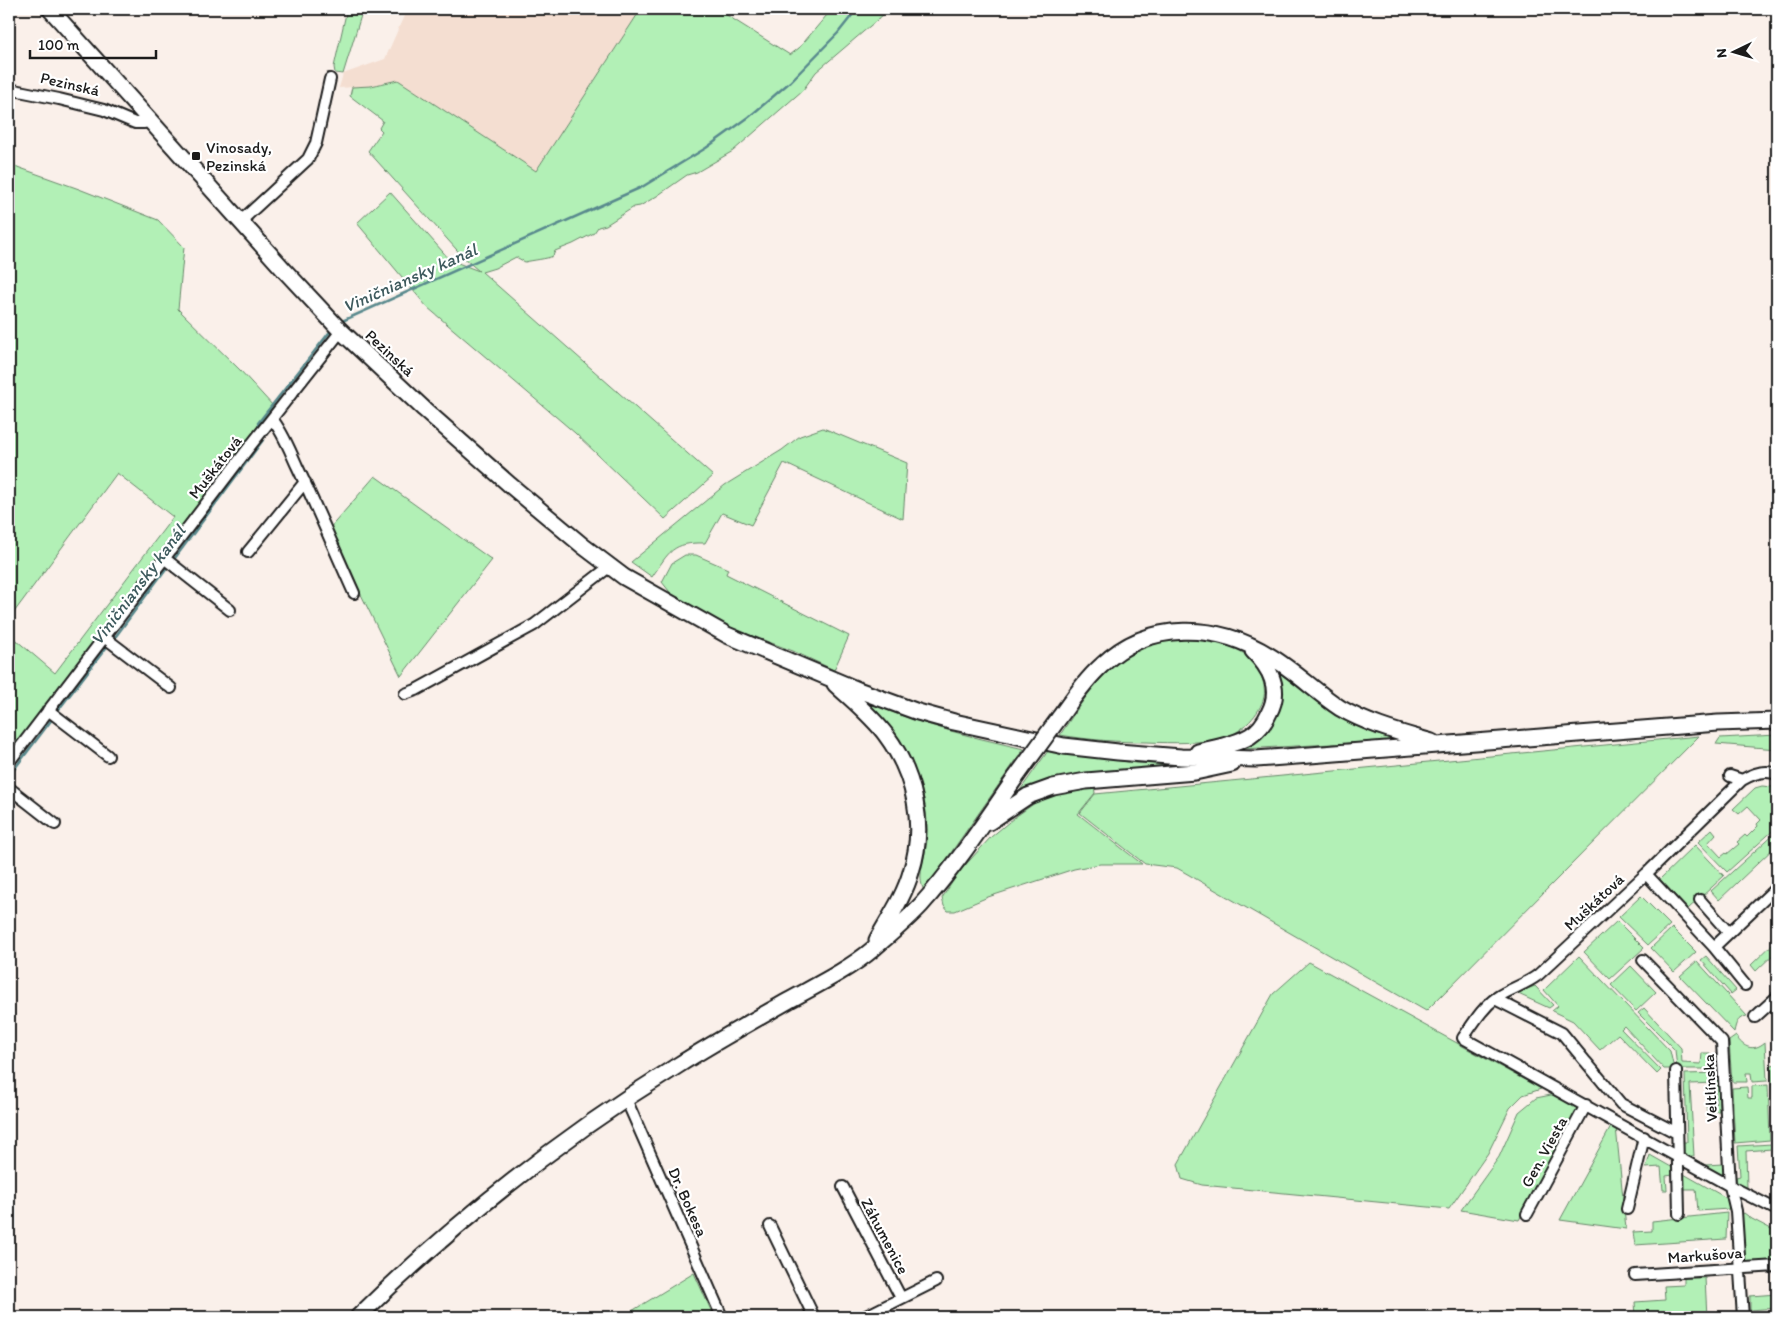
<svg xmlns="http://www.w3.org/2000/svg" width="1786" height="1326" font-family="Itim,sans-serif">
<rect width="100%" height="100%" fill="#faf0ea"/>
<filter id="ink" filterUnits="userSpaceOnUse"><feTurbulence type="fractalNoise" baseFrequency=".02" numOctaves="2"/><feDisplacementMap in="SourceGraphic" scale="10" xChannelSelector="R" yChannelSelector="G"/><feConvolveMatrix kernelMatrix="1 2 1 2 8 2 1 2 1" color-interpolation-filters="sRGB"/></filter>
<g filter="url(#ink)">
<path fill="#f4ded1" d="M 407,9 L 641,9 L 536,171 L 398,80 L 371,86 L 339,88 L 343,74 L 385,59 Z"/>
<path fill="#b2f0b6" stroke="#678669" d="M 347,9 L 363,9 L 343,74 L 335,73 L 334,67 Z
M 641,9 L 717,9 L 790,55 L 799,48 L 832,9 L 890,9 L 816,72 L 803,90 L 733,151 L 697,172 L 687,175 L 657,196 L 640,206 L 634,207 L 606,225 L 598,227 L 594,233 L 573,244 L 555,251 L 553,256 C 547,259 533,260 525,262 L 516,257 L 495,268 L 482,272 L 713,476 L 665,519 L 575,433 L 427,307 L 357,223 L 390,192 L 450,260 L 479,271 L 465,259 L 368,151 L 382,131 L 379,128 L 383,121 L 350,96 L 352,87 L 371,86 L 398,80 L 536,171 Z
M 9,164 L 79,189 L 158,220 L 184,247 L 178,309 L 240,370 L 274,407 L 9,755 L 9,634 L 55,673 L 173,517 L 117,473 L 9,619 Z
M 823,428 L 907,463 L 903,519 L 784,463 L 751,525 L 722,513 L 705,543 C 672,542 669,552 652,577 L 631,562 L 725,485 L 782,450 L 800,436 Z
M 375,476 L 492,560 L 401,676 L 329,529 Z
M 685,555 L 696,555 L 728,569 L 726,574 L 849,636 L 834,670 L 793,651 L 734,629 L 676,600 L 662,582 L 672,563 Z
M 1183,639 C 1201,640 1221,641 1238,650 C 1254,658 1267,679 1264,697 C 1260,714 1242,732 1226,737 C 1202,744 1172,743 1147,742 C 1117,742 1090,740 1060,735 C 1084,699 1110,655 1156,643 C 1164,640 1174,640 1183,639 Z
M 1277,671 L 1328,711 L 1377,735 L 1403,740 L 1225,750 C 1237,747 1252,745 1262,736 C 1265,734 1267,729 1269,726 C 1282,708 1285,693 1277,671 Z
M 860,698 C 911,723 968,736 1024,749 L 924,891 C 916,874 926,857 927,839 C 930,784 902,732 860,698 Z
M 1777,735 L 1777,749 L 1716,744 L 1720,738 Z
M 1699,736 L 1426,1011 L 1177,868 L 1145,864 L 1080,813 L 1095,794 Z
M 1048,751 L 1136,763 L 1197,766 L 1124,773 L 1078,774 L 1044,782 L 1016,796 Z
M 1094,785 L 1095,793 L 1078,814 L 1142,864 L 1100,864 L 1074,869 L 988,897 L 955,911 L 948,911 L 944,906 L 942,898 L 959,872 L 991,837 L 1015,817 L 1042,798 Z
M 1762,786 L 1773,787 L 1777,791 L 1777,827 L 1727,872 L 1698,842 L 1712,829 L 1716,834 L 1708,843 L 1721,857 L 1726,853 L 1727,854 L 1739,844 L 1737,842 L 1745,835 L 1747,837 L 1758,826 L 1757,824 L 1761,820 L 1748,806 L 1739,814 L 1733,809 L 1755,788 Z
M 1777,831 L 1777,845 L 1719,900 L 1711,891 Z
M 1695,845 L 1724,876 L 1688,909 L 1660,879 Z
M 1641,896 L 1670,925 L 1648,945 L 1619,917 Z
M 1617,921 L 1644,948 L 1610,979 L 1584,952 Z
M 1672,928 L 1696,952 L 1674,972 L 1651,948 Z
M 1777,940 L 1777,951 L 1756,971 L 1751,965 Z
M 1579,956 L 1670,1051 L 1674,1069 L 1664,1069 L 1624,1026 L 1621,1029 L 1661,1070 L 1657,1074 L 1618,1034 L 1600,1050 L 1573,1021 L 1552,1011 L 1558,1006 L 1544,990 Z
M 1706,956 L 1736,990 L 1731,994 L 1701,960 Z
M 1697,961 L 1747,1016 C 1737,1018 1736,1023 1734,1032 L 1680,976 Z
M 1309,962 L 1541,1089 L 1523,1095 L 1510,1108 L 1488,1153 L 1449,1209 L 1202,1185 L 1182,1179 L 1178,1164 L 1273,994 Z
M 1631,966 L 1656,992 L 1636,1011 L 1611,985 Z
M 1535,986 L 1553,1005 L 1549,1008 L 1516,993 Z
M 1644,1008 L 1681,1048 L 1682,1063 L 1701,1064 L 1702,1053 L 1710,1053 L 1712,1069 L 1677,1069 L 1675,1050 L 1638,1013 Z
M 1736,1036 C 1743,1048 1754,1052 1765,1042 L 1767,1081 L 1752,1082 L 1751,1073 L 1746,1073 L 1747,1082 L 1732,1082 L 1729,1041 Z
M 1777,1064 L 1777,1143 L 1775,1141 L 1771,1065 Z
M 1719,1073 L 1719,1111 L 1707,1111 L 1706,1105 L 1716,1104 L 1715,1083 L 1690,1084 L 1694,1156 L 1689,1156 L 1705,1165 L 1723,1164 L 1723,1176 L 1687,1157 L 1688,1156 L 1682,1156 L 1682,1142 L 1687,1142 L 1685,1074 Z
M 1768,1085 L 1770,1140 L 1735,1143 L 1732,1088 L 1747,1087 L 1748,1098 L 1752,1098 L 1752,1086 Z
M 1556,1094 L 1579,1108 L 1519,1220 L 1461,1210 L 1499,1157 L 1519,1112 L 1536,1098 Z
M 1612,1125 L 1616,1127 L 1626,1229 L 1560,1220 Z
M 1772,1144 L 1777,1149 L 1777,1177 L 1774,1178 L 1772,1149 L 1746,1151 L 1747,1188 L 1737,1183 L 1736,1177 L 1740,1176 L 1738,1146 Z
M 1650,1155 L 1673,1168 L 1673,1175 L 1666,1176 L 1667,1190 L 1663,1190 L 1661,1167 L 1646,1168 Z
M 1682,1173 L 1728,1199 L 1729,1209 L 1698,1211 L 1696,1189 L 1681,1189 Z
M 1727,1213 L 1726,1239 L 1635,1245 L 1633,1232 L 1652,1231 L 1652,1221 Z
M 1744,1213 L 1752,1219 L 1777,1232 L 1777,1263 L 1743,1265 L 1739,1216 Z
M 694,1273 L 714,1317 L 622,1317 Z
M 1684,1278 L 1705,1278 L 1707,1317 L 1636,1317 L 1635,1302 L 1665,1300 L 1664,1286 L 1684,1285 Z
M 1777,1294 L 1777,1314 L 1777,1308 L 1750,1310 L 1750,1296 Z"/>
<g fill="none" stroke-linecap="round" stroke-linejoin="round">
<path stroke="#58898d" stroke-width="2.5" d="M 340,322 L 642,187 L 706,148 L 749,117 L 790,82 L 838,33 L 857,9
M 259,428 L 258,423 L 332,329
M 172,562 L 263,440 L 261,435
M 113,640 L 168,566
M 56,713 L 109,644
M 9,776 L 53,718"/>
<g stroke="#1c1c1c" stroke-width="14">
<path id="minor" d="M 9,89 L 59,99 L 104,110 L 135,123 L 144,123 L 149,119
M 241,221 L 308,159 L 316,143 L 330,79
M 272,419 C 283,432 290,451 297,466 C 317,508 335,551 354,593
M 248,552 L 305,482
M 164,558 L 230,610
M 104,637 L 171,688
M 405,694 L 416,690 L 534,625 L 609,567
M 48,710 L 108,756
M 9,762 L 247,450 L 341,331
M 1730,776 L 1742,780 C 1752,774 1765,769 1777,774
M 1742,780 L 1646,874 L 1538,975 C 1525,985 1509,989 1496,998 C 1482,1008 1473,1024 1463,1038 L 1730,1186 L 1777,1210
M 9,788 L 55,824
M 1646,874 L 1714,947 L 1745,985
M 1700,900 L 1728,932
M 1714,947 L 1777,887
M 1643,960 L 1722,1042 L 1730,1186 L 1736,1211 L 1743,1317
M 1495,999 L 1562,1033 L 1585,1061
M 1755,1017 L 1777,997
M 1586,1062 L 1621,1104 L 1677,1133
M 1676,1071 L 1679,1214
M 626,1099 L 722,1317
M 843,1187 L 901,1298
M 1627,1209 L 1644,1137
M 1527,1214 L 1586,1105
M 770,1226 L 814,1317
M 1635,1275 L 1777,1266
M 864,1317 L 936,1281"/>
</g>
<g stroke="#1c1c1c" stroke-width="19">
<path id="secondary" d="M 50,9 L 285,271 L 341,331 L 424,409 L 510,485 L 583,546 L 624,577 L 727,635 L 858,690 L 918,712 L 954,722 L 1064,746 L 1118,752 L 1181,757 L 1256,759 L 1310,755 L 1718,723 L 1777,721
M 835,684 C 852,700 872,716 886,735 C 915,774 926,826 911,872 C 904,897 889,918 877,940
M 1059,718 C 1072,700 1085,680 1102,665 C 1149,620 1217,623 1270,656 C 1295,671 1316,692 1340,708 C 1369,725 1401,733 1432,742
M 1198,752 C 1214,748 1235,745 1250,736 C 1258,731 1265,722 1269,713 C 1282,689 1270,668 1253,651
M 989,822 L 1028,796 L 1053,787 L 1086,781 L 1195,772 L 1232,764
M 358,1317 C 454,1223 562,1137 677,1066 C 713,1043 751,1022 788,1001 C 817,985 848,970 873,949 C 889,935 906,921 921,905 C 956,866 986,820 1016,777"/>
</g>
<use href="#minor" stroke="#fff" stroke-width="10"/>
<use href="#secondary" stroke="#fff" stroke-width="15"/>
<g stroke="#1c1c1c" stroke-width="19" stroke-linecap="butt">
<path id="secondary-bridge" d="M 1016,777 L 1059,718"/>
</g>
<use href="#secondary-bridge" stroke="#fff" stroke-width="15"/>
</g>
</g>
<rect fill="#1c1c1c" stroke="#fff" stroke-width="2" x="191" y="151" width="10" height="10" rx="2.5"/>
<g text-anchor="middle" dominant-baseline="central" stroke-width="4.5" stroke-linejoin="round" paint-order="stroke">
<g font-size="16" fill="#1c1c1c" stroke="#fff">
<text transform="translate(70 84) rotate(13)">Pezinská</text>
<text transform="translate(390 353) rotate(43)">Pezinská</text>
<text transform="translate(215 467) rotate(-52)">Muškátová</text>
<text transform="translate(1594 902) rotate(-43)">Muškátová</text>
<text transform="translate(1710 1088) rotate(-93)">Veltlínska</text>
<text transform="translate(1544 1152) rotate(-61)">Gen. Viesta</text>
<text transform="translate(688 1202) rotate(66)">Dr. Bokesa</text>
<text transform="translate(885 1236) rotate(62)">Záhumenice</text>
<text transform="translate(1705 1255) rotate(-4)">Markušova</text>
</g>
<g font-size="16" fill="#1c1c1c" stroke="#fff" text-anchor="start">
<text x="206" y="147">Vinosady,<tspan x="206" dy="18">Pezinská</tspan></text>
</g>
<g font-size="18" font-style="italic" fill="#3f5b5e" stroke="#fff">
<text transform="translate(410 278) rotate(-24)">Viničniansky kanál</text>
<text transform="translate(138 585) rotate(-53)">Viničniansky kanál</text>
</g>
</g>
<rect width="1786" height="1326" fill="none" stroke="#fff" stroke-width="30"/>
<rect x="15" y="15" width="1756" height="1296" fill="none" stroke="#1c1c1c" stroke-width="2" filter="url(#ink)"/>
<g transform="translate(1734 52) rotate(265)" stroke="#ffffff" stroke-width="4" paint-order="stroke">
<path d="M0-4L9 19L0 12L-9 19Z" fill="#1c1c1c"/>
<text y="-8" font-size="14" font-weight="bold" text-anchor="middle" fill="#1c1c1c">N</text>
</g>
<path d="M30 50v8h126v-8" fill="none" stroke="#1c1c1c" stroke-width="2.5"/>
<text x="38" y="50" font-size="15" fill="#1c1c1c" stroke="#ffffff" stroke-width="4" paint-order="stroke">100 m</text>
</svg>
